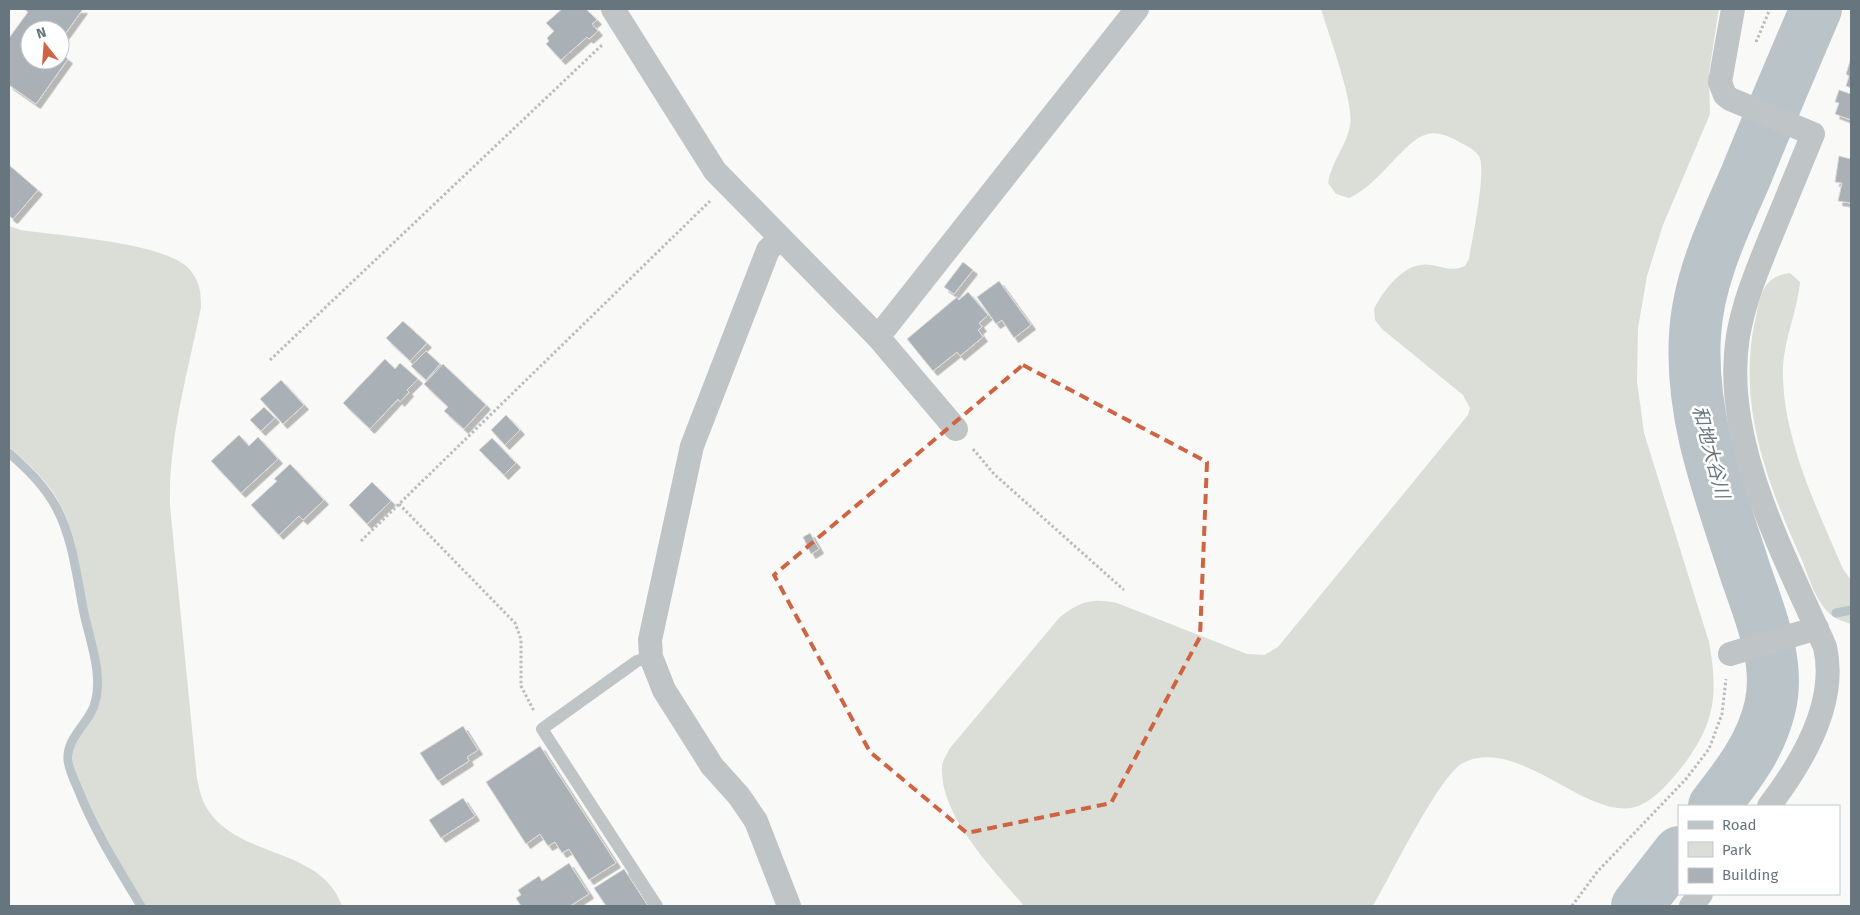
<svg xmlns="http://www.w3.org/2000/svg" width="1860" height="915" font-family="'Fira Sans','Noto Sans JP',sans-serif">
<defs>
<filter id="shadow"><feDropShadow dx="4.5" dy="4.5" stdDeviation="0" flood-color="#0004"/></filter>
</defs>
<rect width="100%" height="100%" fill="#f9f9f8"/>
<path fill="#daded7" d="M 1321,9 L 1719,9 L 1709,72 L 1710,114 L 1663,225 L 1647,276 L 1638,328 L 1637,381 L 1644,433 L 1709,642 C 1718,692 1716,721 1685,763 C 1674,777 1658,797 1641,805 C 1591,827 1521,734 1463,763 C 1440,774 1389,879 1373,906 L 1024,906 C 994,870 939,816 942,766 C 943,760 947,754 950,748 L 1060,617 C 1081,601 1092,598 1117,603 L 1247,654 L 1264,655 L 1278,647 L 1468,415 L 1470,408 L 1463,395 L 1382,329 L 1375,320 L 1374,309 C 1384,289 1406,260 1431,265 C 1445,267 1451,272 1465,266 L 1469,259 C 1472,241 1487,169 1479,156 C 1474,148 1462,144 1454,139 C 1442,133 1431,130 1418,138 C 1393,156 1377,185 1349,198 L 1336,194 L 1328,183 C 1331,162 1346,147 1350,126 C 1355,104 1328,33 1321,9 Z
M 9,226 L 21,230 C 58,236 169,242 191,271 C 200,283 201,293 201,307 C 188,373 168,439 170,506 L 197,779 C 199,787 201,798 205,805 C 235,860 321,845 342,906 L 146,906 C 123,868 80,805 73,762 C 69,738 96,723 100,701 C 107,672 94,641 88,612 C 81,578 77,538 61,506 C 49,482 29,464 9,447 Z
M 1790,273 L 1800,282 C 1797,314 1782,343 1783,376 C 1784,441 1818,511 1843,569 L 1851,580 L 1851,624 C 1845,622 1835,619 1831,615 C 1815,601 1809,577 1801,558 C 1766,480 1736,402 1756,316 C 1761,293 1764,276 1790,273 Z"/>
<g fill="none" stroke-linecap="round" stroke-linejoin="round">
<path stroke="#bac4c8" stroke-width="9" d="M 9,453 C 27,469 44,485 56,507 C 73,538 77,579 84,613 C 90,641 102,671 96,699 C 92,722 66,736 68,760 C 69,770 74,780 78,789 C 94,830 118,868 141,906
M 1836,613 L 1851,610
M 1764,629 L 1779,625"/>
<path stroke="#bac4c8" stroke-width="52" d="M 1714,806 C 1738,775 1761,746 1770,707 C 1781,662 1759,613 1745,571 C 1720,493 1690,418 1695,335 C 1698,280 1723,228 1745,178 C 1768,121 1792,65 1816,9
M 1637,906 L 1679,852"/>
</g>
<path fill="#a9b0b6" stroke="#dbdbda" filter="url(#shadow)" d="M 24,9 L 83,9 L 60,41 L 60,30 L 30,30 L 30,60 L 60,60 L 60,53 L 68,59 L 36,104 L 9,85 L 9,38 L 28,12 Z
M 562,9 L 586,9 L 597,20 L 592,24 L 598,31 L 589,39 L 587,37 L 561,60 L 546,44 L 549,41 L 547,38 L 554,31 L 546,23 Z
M 1851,58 L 1851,88 L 1846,86 L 1849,76 L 1846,74 Z
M 1839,90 L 1851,94 L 1851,120 L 1835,114 L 1839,103 L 1835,102 Z
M 1839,156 L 1851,159 L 1851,203 L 1838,201 L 1842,183 L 1835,182 Z
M 9,165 L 38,190 L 13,219 L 9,216 Z
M 963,262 L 973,270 L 954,294 L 944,287 Z
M 999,281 L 1031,325 L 1014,338 L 1002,320 L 996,324 L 977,297 Z
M 968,292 L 988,315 L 979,323 L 982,327 L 978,330 L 983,337 L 960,356 L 957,352 L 933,371 L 907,339 L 957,297 L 959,300 Z
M 403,321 L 427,343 L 410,361 L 386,338 Z
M 426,351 L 440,364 L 426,380 L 411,366 Z
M 385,359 L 395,369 L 400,363 L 418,379 L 407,390 L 409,392 L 400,402 L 398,399 L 370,429 L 343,403 Z
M 443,364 L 486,405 L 464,429 L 444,411 L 448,407 L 424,384 Z
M 281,380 L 304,405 L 283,424 L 260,399 Z
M 264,407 L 275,418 L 261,431 L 250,420 Z
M 506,415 L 520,430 L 505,445 L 491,430 Z
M 239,435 L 249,446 L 258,437 L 278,459 L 241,493 L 211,461 Z
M 492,438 L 516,463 L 504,475 L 479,450 Z
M 290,464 L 324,500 L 303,520 L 299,516 L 279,535 L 251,505 L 277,481 L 274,479 Z
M 372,482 L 391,501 L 367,524 L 349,505 Z
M 810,533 L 819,549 L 811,554 L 803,537 Z
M 463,726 L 478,750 L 467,757 L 469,761 L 438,781 L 420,753 Z
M 540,746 L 616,863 L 589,880 L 569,849 L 562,853 L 555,842 L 548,846 L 540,834 L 526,844 L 486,782 Z
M 463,798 L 475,816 L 441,838 L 429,820 Z
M 569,863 L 589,894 L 570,906 L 521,906 L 516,898 L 521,895 L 518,890 L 539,876 L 542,881 Z
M 624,869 L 648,906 L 606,906 L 594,888 Z"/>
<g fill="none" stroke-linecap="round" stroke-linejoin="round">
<path stroke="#babdc0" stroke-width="3" stroke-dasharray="2.5 2.5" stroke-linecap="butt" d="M 1756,42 L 1770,9
M 270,360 L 603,44
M 973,449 L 994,474 L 1124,590
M 399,504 L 515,623 L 521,639 L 521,686 L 534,711
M 361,541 L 710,201
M 1572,906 L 1597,872 L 1686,779 L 1709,749 L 1722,714 L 1726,679"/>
<path stroke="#bfc4c7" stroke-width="12" d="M 651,657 L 637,661 L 542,729 L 657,906"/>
<path stroke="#bfc4c7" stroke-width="24" d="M 613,9 L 715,171 L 878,337 L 956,429
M 1733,9 L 1720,82 L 1725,95 L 1730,99 L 1813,134 C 1799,168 1785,202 1771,236 C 1758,268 1744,301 1738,336 C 1721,440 1784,554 1825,647 C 1838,703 1802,763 1769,806
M 780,238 L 768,250 L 692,446 L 650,640 L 651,657 L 664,690 L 712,766 L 739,796 L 756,821 L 789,906
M 878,337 L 1137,9
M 1730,654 L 1817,628
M 1691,906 L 1701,894"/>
</g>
<path fill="none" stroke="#cf6442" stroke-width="4" stroke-dasharray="10 6" stroke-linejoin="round" d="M 1023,365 L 1207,462 L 1200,637 L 1111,803 L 967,833 L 870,752 L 774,575 Z"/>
<g text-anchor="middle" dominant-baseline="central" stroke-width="5" stroke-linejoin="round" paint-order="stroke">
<g font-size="19" font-style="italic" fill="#68797f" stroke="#fff">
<text transform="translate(1711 452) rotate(75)">和地大谷川</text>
</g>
</g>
<rect width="1860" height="915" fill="none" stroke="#67757f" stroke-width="20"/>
<rect x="1678" y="805" width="162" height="90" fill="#ffffff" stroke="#c2c8cc"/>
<rect x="1688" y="821" width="25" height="8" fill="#bfc4c7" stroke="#c2c8cc"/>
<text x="1722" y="830" font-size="15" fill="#67757f">Road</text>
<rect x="1688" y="842" width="25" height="15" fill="#daded7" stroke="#c2c8cc"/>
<text x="1722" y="855" font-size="15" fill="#67757f">Park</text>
<rect x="1688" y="868" width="25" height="15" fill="#a9b0b6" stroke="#c2c8cc"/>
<text x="1722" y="880" font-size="15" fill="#67757f">Building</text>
<g transform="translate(45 45) rotate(343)"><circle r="24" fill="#ffffff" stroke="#c2c8cc"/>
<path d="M0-4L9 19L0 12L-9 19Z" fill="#cf6442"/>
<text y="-8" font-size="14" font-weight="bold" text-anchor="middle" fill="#67757f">N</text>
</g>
</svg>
